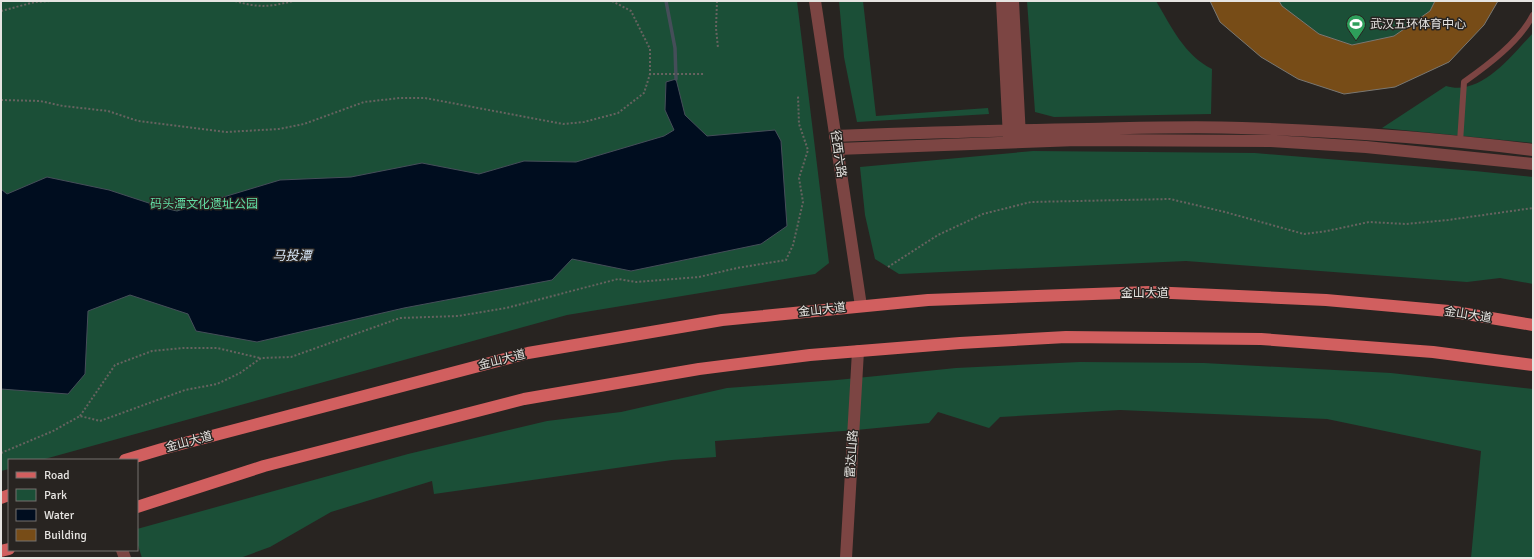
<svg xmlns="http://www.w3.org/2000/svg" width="1534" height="559" font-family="Signika,'Noto Sans SC',sans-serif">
<rect width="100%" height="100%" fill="#282421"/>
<path fill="#1b4f37" d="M 1,1 L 797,1 L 829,263 L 815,274 L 567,315 L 41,460 L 9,460 L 9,469 L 1,471 Z
M 839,1 L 863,1 L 876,116 L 988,108 L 989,114 L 857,122 L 844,57 Z
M 1027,1 L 1156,1 C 1171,26 1184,55 1212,69 L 1211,114 L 1054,117 L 1035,112 Z
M 1210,1 L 1498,1 L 1484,25 L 1449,62 L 1395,87 L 1344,94 L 1298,79 L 1261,57 L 1220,22 Z
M 1533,33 L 1533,143 L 1382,128 L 1446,86 C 1481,97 1512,55 1533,33 Z
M 1033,151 L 1255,153 L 1475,171 L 1533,177 L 1533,284 L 1500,278 L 1467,282 L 1186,261 L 899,274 L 875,259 L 865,215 L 860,167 Z
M 1080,362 L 1204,363 L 1391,373 L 1533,389 L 1533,558 L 1471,558 L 1481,451 L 1327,419 L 1120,410 L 1000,417 L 989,428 L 938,412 L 929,423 L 856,430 L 715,441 L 716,457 L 672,460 L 434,494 L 432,481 L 331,512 L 270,547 L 240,558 L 142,558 L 137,542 L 137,529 L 408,454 L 547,421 L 621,412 L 727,388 L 837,380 L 956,368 Z"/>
<path fill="#000d1f" stroke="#454e59" d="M 676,79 L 685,115 L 707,136 L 775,130 L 781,141 L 787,226 L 761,244 L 631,271 L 572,259 L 552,280 L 404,308 L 257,342 L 196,331 L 188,314 L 130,295 L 88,311 L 85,374 L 68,394 L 1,389 L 1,189 L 7,194 L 47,177 L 109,190 L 164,208 L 177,211 L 280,180 L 351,177 L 422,163 L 479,174 L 524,161 L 576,162 L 664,136 L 674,130 L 665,110 L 666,82 Z"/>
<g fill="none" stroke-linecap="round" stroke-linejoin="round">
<path stroke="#454e59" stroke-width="3.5" d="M 666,1 L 675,48 L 676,79"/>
</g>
<path fill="#774c17" stroke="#7a7672" d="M 1210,1 L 1279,1 L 1282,6 L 1319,34 L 1352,45 L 1394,36 L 1430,11 L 1435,1 L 1498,1 L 1484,25 L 1449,62 L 1395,87 L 1344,94 L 1298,79 L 1261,57 L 1220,22 Z"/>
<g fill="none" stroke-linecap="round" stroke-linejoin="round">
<path stroke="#676360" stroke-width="2" stroke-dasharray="2 2" stroke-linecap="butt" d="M 235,1 C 258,8 270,7 293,1
M 612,1 L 631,11 L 650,49 L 650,74 L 705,74
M 717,1 L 716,28 L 718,48
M 1,11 L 35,2 L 51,1
M 1,100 L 40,101 L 63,106 L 108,111 L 138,121 L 226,132 L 279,129 L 304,124 L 364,102 L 400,98 L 425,98 L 563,124 L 584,122 L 618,113 L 644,93 L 650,74
M 888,267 L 938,235 L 983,214 L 1031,202 L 1170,199 L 1225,212 L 1304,234 L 1327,231 L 1369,222 L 1406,224 L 1448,220 L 1533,208
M 80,416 L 115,365 L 152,351 L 183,348 L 217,348 L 260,358
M 1,453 L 53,431 L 80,416 L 100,421 L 185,390 L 217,384 L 240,373 L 261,358 L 291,357 L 400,318 L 458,316 L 506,308 L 618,279 L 636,282 L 699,277 L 737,268 L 786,260 L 793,245 L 803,202 L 799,178 L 808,150 L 799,124 L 798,96"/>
<path stroke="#7c4543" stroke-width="6" d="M 1460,142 L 1464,82 C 1488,65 1519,42 1533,15"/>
<path stroke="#7c4543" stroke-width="12" d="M 1002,1 L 1009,138
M 1013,1 L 1020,137
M 835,136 C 919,133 1004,130 1088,129 C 1139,128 1191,126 1242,128 C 1339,131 1437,138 1533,150
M 837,149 L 1077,140 L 1271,141 L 1366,147 L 1533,164
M 122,550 L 125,558
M 846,558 L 858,351"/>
<path stroke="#7c4543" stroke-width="12" d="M 815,1 L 861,306"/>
<path stroke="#d15f5f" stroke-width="12" d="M 125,460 L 162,449 L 528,353 L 722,320 L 928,300 L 1149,292 L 1326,300 L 1449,311 L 1533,325
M 1,498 L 9,495
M 137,507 L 264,466 L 524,399 L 699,369 L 810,355 L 960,343 L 1066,337 L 1261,339 L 1433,352 L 1533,365
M 1,551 L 9,549"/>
</g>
<defs>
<g id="stadium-pin" transform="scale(1)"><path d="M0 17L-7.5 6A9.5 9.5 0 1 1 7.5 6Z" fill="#2e9e5b" stroke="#282421"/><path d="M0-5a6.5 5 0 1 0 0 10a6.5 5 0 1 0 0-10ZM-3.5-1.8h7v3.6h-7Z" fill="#fff"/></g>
</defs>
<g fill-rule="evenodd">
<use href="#stadium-pin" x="1356" y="24"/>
</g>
<g text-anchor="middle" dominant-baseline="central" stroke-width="3" stroke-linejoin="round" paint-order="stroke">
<g font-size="12" fill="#e6e4e1" stroke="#282421" text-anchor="start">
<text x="1370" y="24">武汉五环体育中心</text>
</g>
<g font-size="12" fill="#e6e4e1" stroke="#282421">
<text transform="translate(838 154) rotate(82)">径西六路</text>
<text x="1145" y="293">金山大道</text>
<text transform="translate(822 310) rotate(-6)">金山大道</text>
<text transform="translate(1468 315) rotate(9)">金山大道</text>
<text transform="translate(502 360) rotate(-14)">金山大道</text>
<text transform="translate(189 442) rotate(-15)">金山大道</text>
<text transform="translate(852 454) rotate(-86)">雷达山路</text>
</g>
<g font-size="12" fill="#61dda3" stroke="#282421">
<text x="204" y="204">码头潭文化遗址公园</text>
</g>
<g font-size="13" font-style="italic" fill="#d6e5f6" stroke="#282421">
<text x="292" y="256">马投潭</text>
</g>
</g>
<rect width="1534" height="559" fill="none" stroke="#e6e4e1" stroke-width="4"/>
<rect x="8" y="459" width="130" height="92" fill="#282421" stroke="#74716e"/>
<rect x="16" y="472" width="20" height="6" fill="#d15f5f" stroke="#74716e"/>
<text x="44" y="479" font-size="12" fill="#e6e4e1">Road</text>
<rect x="16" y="489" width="20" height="12" fill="#1b4f37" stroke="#74716e"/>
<text x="44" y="499" font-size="12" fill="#e6e4e1">Park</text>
<rect x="16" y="509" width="20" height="12" fill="#000d1f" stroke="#74716e"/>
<text x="44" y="519" font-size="12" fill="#e6e4e1">Water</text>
<rect x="16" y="529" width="20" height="12" fill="#774c17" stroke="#74716e"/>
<text x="44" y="539" font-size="12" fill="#e6e4e1">Building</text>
</svg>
